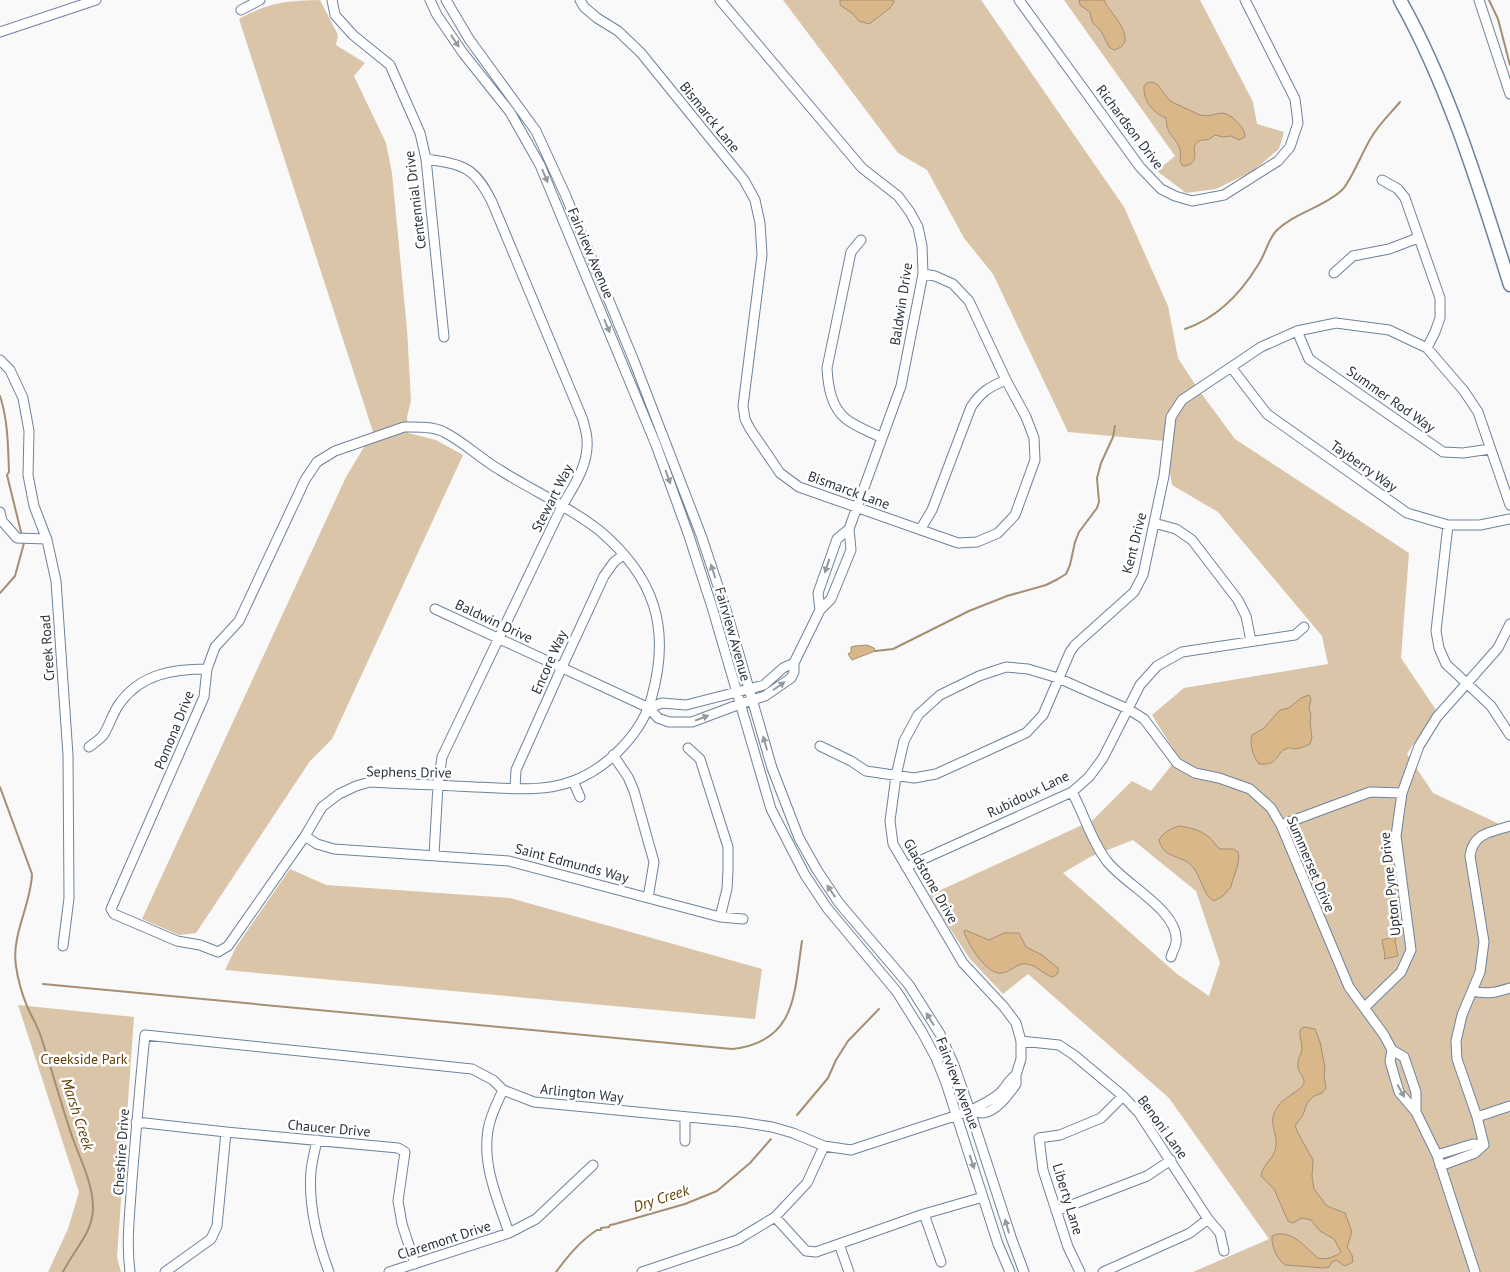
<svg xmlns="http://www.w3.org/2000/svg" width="1510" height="1272" font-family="'PT Sans',sans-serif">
<rect width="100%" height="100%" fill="#f9f9f9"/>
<path fill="#dac5a8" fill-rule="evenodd" d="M 320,0 L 338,35 L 336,45 L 365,63 L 354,76 L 386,143 L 392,173 L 407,329 L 411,401 L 407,417 L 408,433 L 436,440 L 463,455 L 332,739 L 310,761 L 196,933 L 179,935 L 142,919 L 346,477 L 373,432 L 239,19 C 270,2 285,1 320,0 Z
M 783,0 L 981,0 L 1124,207 L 1168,306 L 1178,358 L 1198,389 L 1235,439 L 1409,553 L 1401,658 L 1436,710 L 1407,754 L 1433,793 L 1510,829 L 1510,1272 L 1193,1272 L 1269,1239 L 1169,1098 L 1028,974 L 1003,994 L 970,959 L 945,921 L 930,895 L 1093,820 L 1132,781 L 1151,791 L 1178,757 L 1152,715 L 1184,688 L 1328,664 L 1322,636 L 1218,512 L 1172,485 L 1165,441 L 1068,432 L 993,274 L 964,238 L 927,170 L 898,153 ZM 1133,840 L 1196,891 L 1220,963 L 1209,996 L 1177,974 L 1063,873 L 1090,857 Z
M 1064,0 L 1200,0 L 1253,102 L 1257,124 L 1284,132 L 1279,149 L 1253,171 L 1216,189 L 1186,193 L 1157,171 L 1175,156 Z
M 290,869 L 326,885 L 510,898 L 762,969 L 755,1019 L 225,970 L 236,947 Z
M 18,1005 L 134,1017 L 117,1257 L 121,1272 L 48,1272 L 68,1229 L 79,1192 Z"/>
<path fill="#d9b789" stroke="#a48f72" d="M 840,0 L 893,0 L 894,2 L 890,8 L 869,24 L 859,21 L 852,13 L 840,5 Z
M 1079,0 L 1104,0 C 1107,10 1143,42 1114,50 L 1109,47 L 1101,31 L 1092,22 L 1090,12 L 1080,5 Z
M 1152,82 L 1157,84 L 1170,101 L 1200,115 C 1216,119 1221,104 1238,123 C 1242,127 1245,131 1245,137 L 1239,140 L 1231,136 L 1223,137 L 1215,135 L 1208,140 C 1202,139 1195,141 1194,148 C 1196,158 1195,165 1183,166 C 1177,160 1183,154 1179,147 C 1173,134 1167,136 1166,118 C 1153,113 1143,101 1144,86 L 1147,83 Z
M 855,646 L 867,645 L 874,648 L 875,651 L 852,660 L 848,654 L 851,652 L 851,647 Z
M 1309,695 L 1311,699 L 1309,708 L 1311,714 L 1310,723 L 1312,737 L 1310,744 C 1305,746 1300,749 1294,749 C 1290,748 1290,747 1286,749 C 1276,752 1280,766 1259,764 C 1253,756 1249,744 1252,735 L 1264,728 L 1280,710 L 1289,708 L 1301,698 Z
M 1180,826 C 1191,828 1200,830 1209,837 C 1213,840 1215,845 1220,849 L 1234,849 L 1238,852 C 1241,863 1233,876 1231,887 L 1223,896 L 1214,901 C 1202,895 1201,874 1191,865 C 1180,855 1163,858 1159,840 C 1164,832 1171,828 1180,826 Z
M 965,930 L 989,940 L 1004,933 L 1019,933 L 1026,947 L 1042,955 L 1058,968 C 1059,973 1056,976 1052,977 C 1043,974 1036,965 1027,964 C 1018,962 1011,972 1002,973 C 987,976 968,944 964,932 Z
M 1394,937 L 1396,939 L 1395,941 L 1398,956 L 1384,959 L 1385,955 L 1382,940 Z
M 1304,1027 L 1315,1029 L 1320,1042 L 1325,1067 L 1324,1076 L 1326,1088 L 1322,1093 L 1314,1096 L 1307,1103 L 1303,1115 L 1295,1126 L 1299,1135 L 1313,1160 L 1312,1176 L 1314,1189 L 1327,1206 L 1345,1213 L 1352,1232 L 1347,1247 L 1352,1255 L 1353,1262 L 1345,1266 L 1336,1260 L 1332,1262 L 1329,1267 L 1324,1268 L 1285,1265 C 1277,1259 1271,1246 1272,1236 C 1290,1227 1306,1248 1318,1258 C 1326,1260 1335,1257 1341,1252 L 1334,1239 L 1320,1231 L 1311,1220 L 1302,1218 L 1293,1223 L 1288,1221 L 1274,1189 L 1261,1176 C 1262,1164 1276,1158 1276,1145 C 1277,1128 1266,1123 1279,1105 C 1283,1098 1304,1089 1304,1082 C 1304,1077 1299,1072 1298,1068 C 1297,1060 1301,1055 1302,1049 C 1302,1042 1299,1036 1300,1030 Z"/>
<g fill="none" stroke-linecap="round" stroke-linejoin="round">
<path stroke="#a48f72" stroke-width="2" d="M 1489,0 L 1498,19 L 1510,65
M 1185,329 C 1217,318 1241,293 1258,265 C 1265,255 1268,240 1276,231 C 1294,213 1322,208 1341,191 C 1350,184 1363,150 1371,138 C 1378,125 1390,114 1400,102
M 0,396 C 8,420 8,446 9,472 L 7,475 L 22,536
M 0,593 L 15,576 L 24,543 L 23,540
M 875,651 L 893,649 L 969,611 L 1007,596 L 1046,585 L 1058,579 L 1066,574 L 1070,565 L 1075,542 L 1079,532 L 1097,508 L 1099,502 L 1097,478 L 1101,463 L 1113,437 L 1115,426
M 0,787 L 32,874 C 31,905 11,935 16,966 C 18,980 22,994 27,1006 C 31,1016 37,1025 40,1034 C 52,1069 61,1105 73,1139 C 81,1161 93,1184 93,1208 C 93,1233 73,1251 63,1272
M 43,984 L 732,1049 C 797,1042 794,993 802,941
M 797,1115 L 828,1078 L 836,1060 L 848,1041 L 879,1009
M 556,1272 C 568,1256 580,1241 597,1230 L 601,1230 L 601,1228 L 609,1227 L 610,1225 L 615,1224 L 685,1204 L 717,1191 L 750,1163 L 771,1139"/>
<g stroke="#6e839c" stroke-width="11">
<path id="minor" d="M 332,0 L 335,15 L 353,35 L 390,65 L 420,133 L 426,159 L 444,337
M 430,0 L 437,15 L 463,53 L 510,112 L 540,165 L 656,445 L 688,533 L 712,607 L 771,809 L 805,875 L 827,908 L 897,992 L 922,1032 L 936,1058 L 946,1083 L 998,1244 L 1010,1272
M 446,0 L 469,39 L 536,131 L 565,194 L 634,361 L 701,535 L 727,613 L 772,768 L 799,838 L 817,870 L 839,903 L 909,985 L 940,1034 L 954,1065 L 970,1111 L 1012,1240 L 1024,1272
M 580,0 L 584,7 L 597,18 L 618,31 L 641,53 L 744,180 L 755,200 L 760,223 L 762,255 L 743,406 L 745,419 L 750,429 L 780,473 L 799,487 L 958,543 L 977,542 L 998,533 L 1015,515 L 1035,460 L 1034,438 L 1026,417 L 1006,380 L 969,301 L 953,284 L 935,276 L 923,274
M 1019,0 L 1140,167 L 1161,189 L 1175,196 L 1192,201 L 1224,195 L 1278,161 L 1290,147 L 1298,123 L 1295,99 L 1245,0
M 1479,0 L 1510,94
M 241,10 L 260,0
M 0,32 L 96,0
M 426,159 C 464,165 474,166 492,202 L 583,420 C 584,426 587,433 587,440 C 589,464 574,486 562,506 L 442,757 L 438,785 L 434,855
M 1382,180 L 1398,189 L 1405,198 L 1440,298 L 1440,318 L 1435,332 L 1427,348
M 861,240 L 851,252 L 827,368 C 828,386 831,407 846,419 C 856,427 871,432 882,438
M 1334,273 L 1353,256 L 1389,249 L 1418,238
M 1297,331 L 1309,359 L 1443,452 L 1463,453 L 1490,449
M 0,360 L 10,370 L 23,398 L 29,431 L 28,475 L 34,506 L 47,540 L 56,581 L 68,755 L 69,898 L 63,946
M 1231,367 L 1267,414 L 1407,513 L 1448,525 L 1480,525 L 1510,519
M 404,427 C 416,427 433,426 444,432 C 464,442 481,459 500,470 C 533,491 570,507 600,531 C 654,577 671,627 652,696 C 643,732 608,768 573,781 C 542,793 507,788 475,787 C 440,785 405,784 370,782 L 356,786 L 339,794 L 322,807 L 305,836 L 228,946 L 218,952 L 200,945 L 177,941 L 114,914 L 111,909 L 204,697 L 207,669 L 215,647 L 239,621 L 305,480 L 317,462 L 335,451 Z
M 0,512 L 2,521 L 17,538 L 47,539
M 1154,523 L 1176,529 L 1192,540 L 1238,600 L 1246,616 L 1251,641
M 1448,525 L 1436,631 L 1439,648 L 1446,664 L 1491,706 L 1510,735
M 920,530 L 932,510 L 971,407 C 981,392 989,387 1006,380
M 435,609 L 649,708 L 658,718 L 669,722 L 692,722 L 740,704 L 765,696 L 791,678 L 794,672 L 794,663 L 820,610 L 831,599 L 851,550 L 849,529 L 901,386 L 923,274 L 922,246 L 918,227 L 910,212 L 898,196 L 862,168 L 720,0
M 820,610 L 818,593 L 837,539 L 849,529
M 649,708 L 662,703 L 686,705 L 764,685 L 783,668 L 794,663
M 820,746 L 851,761 L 866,771 L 914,778 L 936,774 L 1026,733 L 1043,715 L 1070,652 L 1075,645 L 1134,592 L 1143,575 L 1164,476 L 1171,417 L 1182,400 L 1261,347 L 1297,331 L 1336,323 L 1389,330 L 1427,348 L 1464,391 L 1478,412 L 1510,505
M 89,747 C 94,743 101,739 104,734 C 110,724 113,712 120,703 C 141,674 173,669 207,669
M 688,748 L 700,759 L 728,847 L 728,870 L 727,889 L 720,917
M 613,755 L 628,777 L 634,791 L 654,862 L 648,898
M 573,781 L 580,797
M 515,788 L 516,770 L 562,667 L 604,576 L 614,562 L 623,555
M 1072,792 C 1084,814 1091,840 1106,860 C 1122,883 1181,911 1176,943 C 1175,948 1172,953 1171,957
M 1281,825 L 1370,792 L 1402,793
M 305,836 L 317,844 L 334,849 L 509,861 L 720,917 L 743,919
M 906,867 L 1072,792 L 1089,777 L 1103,758 L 1140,685 L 1157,666 L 1182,652 L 1295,635 L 1304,627
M 1473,991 C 1487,995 1497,992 1510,988
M 1365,1007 L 1401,972 L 1411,950 L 1396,836 L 1402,793 L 1419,746 L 1437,717 L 1498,648 L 1510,624
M 1021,1041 L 1059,1045 L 1074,1055 L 1123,1096 L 1139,1113 L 1208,1219 L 1220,1233 L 1224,1251
M 1392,1050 L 1390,1061 L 1399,1092 L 1416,1112 L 1437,1155 L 1475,1272
M 503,1090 C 497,1103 490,1116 488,1130 C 482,1166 498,1200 509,1233
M 970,1111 C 974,1112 979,1113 983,1113 C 996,1112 1009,1094 1016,1084 L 1016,1075 L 1021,1059 L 1021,1041 L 1016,1023 L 1004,1007 L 963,963 L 893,844 L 890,821 L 896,776 L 904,741 L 918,715 L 940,695 L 979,676 L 1006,667 L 1028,669 L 1058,678 L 1128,709 L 1144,719 L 1177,763 L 1195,773 L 1219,778 L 1250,789 L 1271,808 L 1281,825 L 1349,987 L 1384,1035 L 1392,1050 L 1404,1057 L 1416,1092 L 1416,1112
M 1477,1117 L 1510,1106
M 136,1122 L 226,1132 L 398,1148 L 405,1152 L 398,1201 L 402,1224 L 415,1264
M 317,1140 C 315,1150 312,1161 311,1171 C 308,1206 317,1240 329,1272
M 685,1141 L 685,1118
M 1484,1145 L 1477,1117 L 1457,1059 L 1456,1041 L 1462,1015 L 1480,972 L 1484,942 L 1470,856 C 1473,833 1491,832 1510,826
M 1437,1155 L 1473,1144 L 1484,1145 L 1475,1153 L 1440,1166
M 1056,1211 L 1147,1176 L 1171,1160
M 924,1214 L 941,1262
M 775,1217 L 806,1251 L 816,1252 L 924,1214 L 983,1197
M 839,1244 L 849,1272
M 130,1272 C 126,1242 130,1211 132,1180 C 136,1132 140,1083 145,1035 L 472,1069 L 493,1080 L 503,1090 L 534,1102 L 740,1122 L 772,1127 L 793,1133 L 824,1146 L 851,1150 L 970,1111 C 980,1105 994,1100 1002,1091 C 1007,1085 1009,1080 1016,1075
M 165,1272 L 211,1239 L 217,1226 L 226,1132
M 389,1272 L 509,1233 L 536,1219 L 593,1165
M 642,1272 L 737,1240 L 775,1217 L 807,1183 L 824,1146
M 1080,1272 L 1068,1247 L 1043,1170 L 1039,1138 L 1060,1135 L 1101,1118 L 1123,1096
M 1103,1272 L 1190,1233 L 1208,1219"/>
</g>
<g stroke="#6e839c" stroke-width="15">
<path id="highway" d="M 1400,0 C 1449,87 1480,190 1510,285"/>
</g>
<use href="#minor" stroke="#fff" stroke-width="9"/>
<use href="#highway" stroke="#fff" stroke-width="12"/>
</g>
<defs><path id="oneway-solid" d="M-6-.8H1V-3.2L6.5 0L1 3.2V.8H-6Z" transform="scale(1.25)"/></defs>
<g fill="#94999e">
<use href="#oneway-solid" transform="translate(455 41) rotate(56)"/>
<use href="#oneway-solid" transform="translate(545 176) rotate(67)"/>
<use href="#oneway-solid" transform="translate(607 326) rotate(67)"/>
<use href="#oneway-solid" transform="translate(668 477) rotate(70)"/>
<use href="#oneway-solid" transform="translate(827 566) rotate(109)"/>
<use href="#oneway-solid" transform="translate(713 571) rotate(-108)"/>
<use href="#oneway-solid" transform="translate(779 686) rotate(-35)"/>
<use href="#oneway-solid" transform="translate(702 718) rotate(-21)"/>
<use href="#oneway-solid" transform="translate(765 743) rotate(-106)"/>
<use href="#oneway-solid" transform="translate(831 891) rotate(-125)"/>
<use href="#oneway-solid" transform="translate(930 1019) rotate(-122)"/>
<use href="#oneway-solid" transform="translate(1401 1091) rotate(61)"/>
<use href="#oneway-solid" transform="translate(972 1162) rotate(72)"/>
<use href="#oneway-solid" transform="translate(1007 1226) rotate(-106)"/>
</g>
<g text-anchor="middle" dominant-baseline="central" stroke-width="5" stroke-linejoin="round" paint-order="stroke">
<g font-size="14" fill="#2a333d" stroke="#fff">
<text transform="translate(710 117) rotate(51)">Bismarck Lane</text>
<text transform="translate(1130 127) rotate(53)">Richardson Drive</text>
<text transform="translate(415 200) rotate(-97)">Centennial Drive</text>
<text transform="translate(591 253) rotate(67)">Fairview Avenue</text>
<text transform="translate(901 304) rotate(-81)">Baldwin Drive</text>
<text transform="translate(1391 399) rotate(35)">Summer Rod Way</text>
<text transform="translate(1364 466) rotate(35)">Tayberry Way</text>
<text transform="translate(849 490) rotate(20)">Bismarck Lane</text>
<text transform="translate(552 498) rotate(-63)">Stewart Way</text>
<text transform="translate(1134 543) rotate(-76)">Kent Drive</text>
<text transform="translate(494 621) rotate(25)">Baldwin Drive</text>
<text transform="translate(733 634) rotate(74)">Fairview Avenue</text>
<text transform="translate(47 648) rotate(-94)">Creek Road</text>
<text transform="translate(549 662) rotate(-66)">Encore Way</text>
<text transform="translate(174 730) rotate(-68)">Pomona Drive</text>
<text transform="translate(409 772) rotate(1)">Sephens Drive</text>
<text transform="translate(1028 794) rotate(-26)">Rubidoux Lane</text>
<text transform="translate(572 863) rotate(15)">Saint Edmunds Way</text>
<text transform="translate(1311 864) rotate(67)">Summerset Drive</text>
<text transform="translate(931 881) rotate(60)">Gladstone Drive</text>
<text transform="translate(1390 884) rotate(-96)">Upton Pyne Drive</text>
<text transform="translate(958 1083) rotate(69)">Fairview Avenue</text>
<text transform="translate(582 1093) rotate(6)">Arlington Way</text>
<text transform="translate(1163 1127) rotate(54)">Benoni Lane</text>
<text transform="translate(329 1128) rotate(5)">Chaucer Drive</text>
<text transform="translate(121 1152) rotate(-86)">Cheshire Drive</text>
<text transform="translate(1068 1199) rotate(73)">Liberty Lane</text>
<text transform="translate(444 1240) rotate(-18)">Claremont Drive</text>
</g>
<g font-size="14" fill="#614005" stroke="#fff">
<text x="84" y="1059">Creekside Park</text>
</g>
<g font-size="15" font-style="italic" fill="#614005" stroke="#fff">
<text transform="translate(78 1114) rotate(72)">Marsh Creek</text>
<text transform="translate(661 1198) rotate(-18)">Dry Creek</text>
</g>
</g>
</svg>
